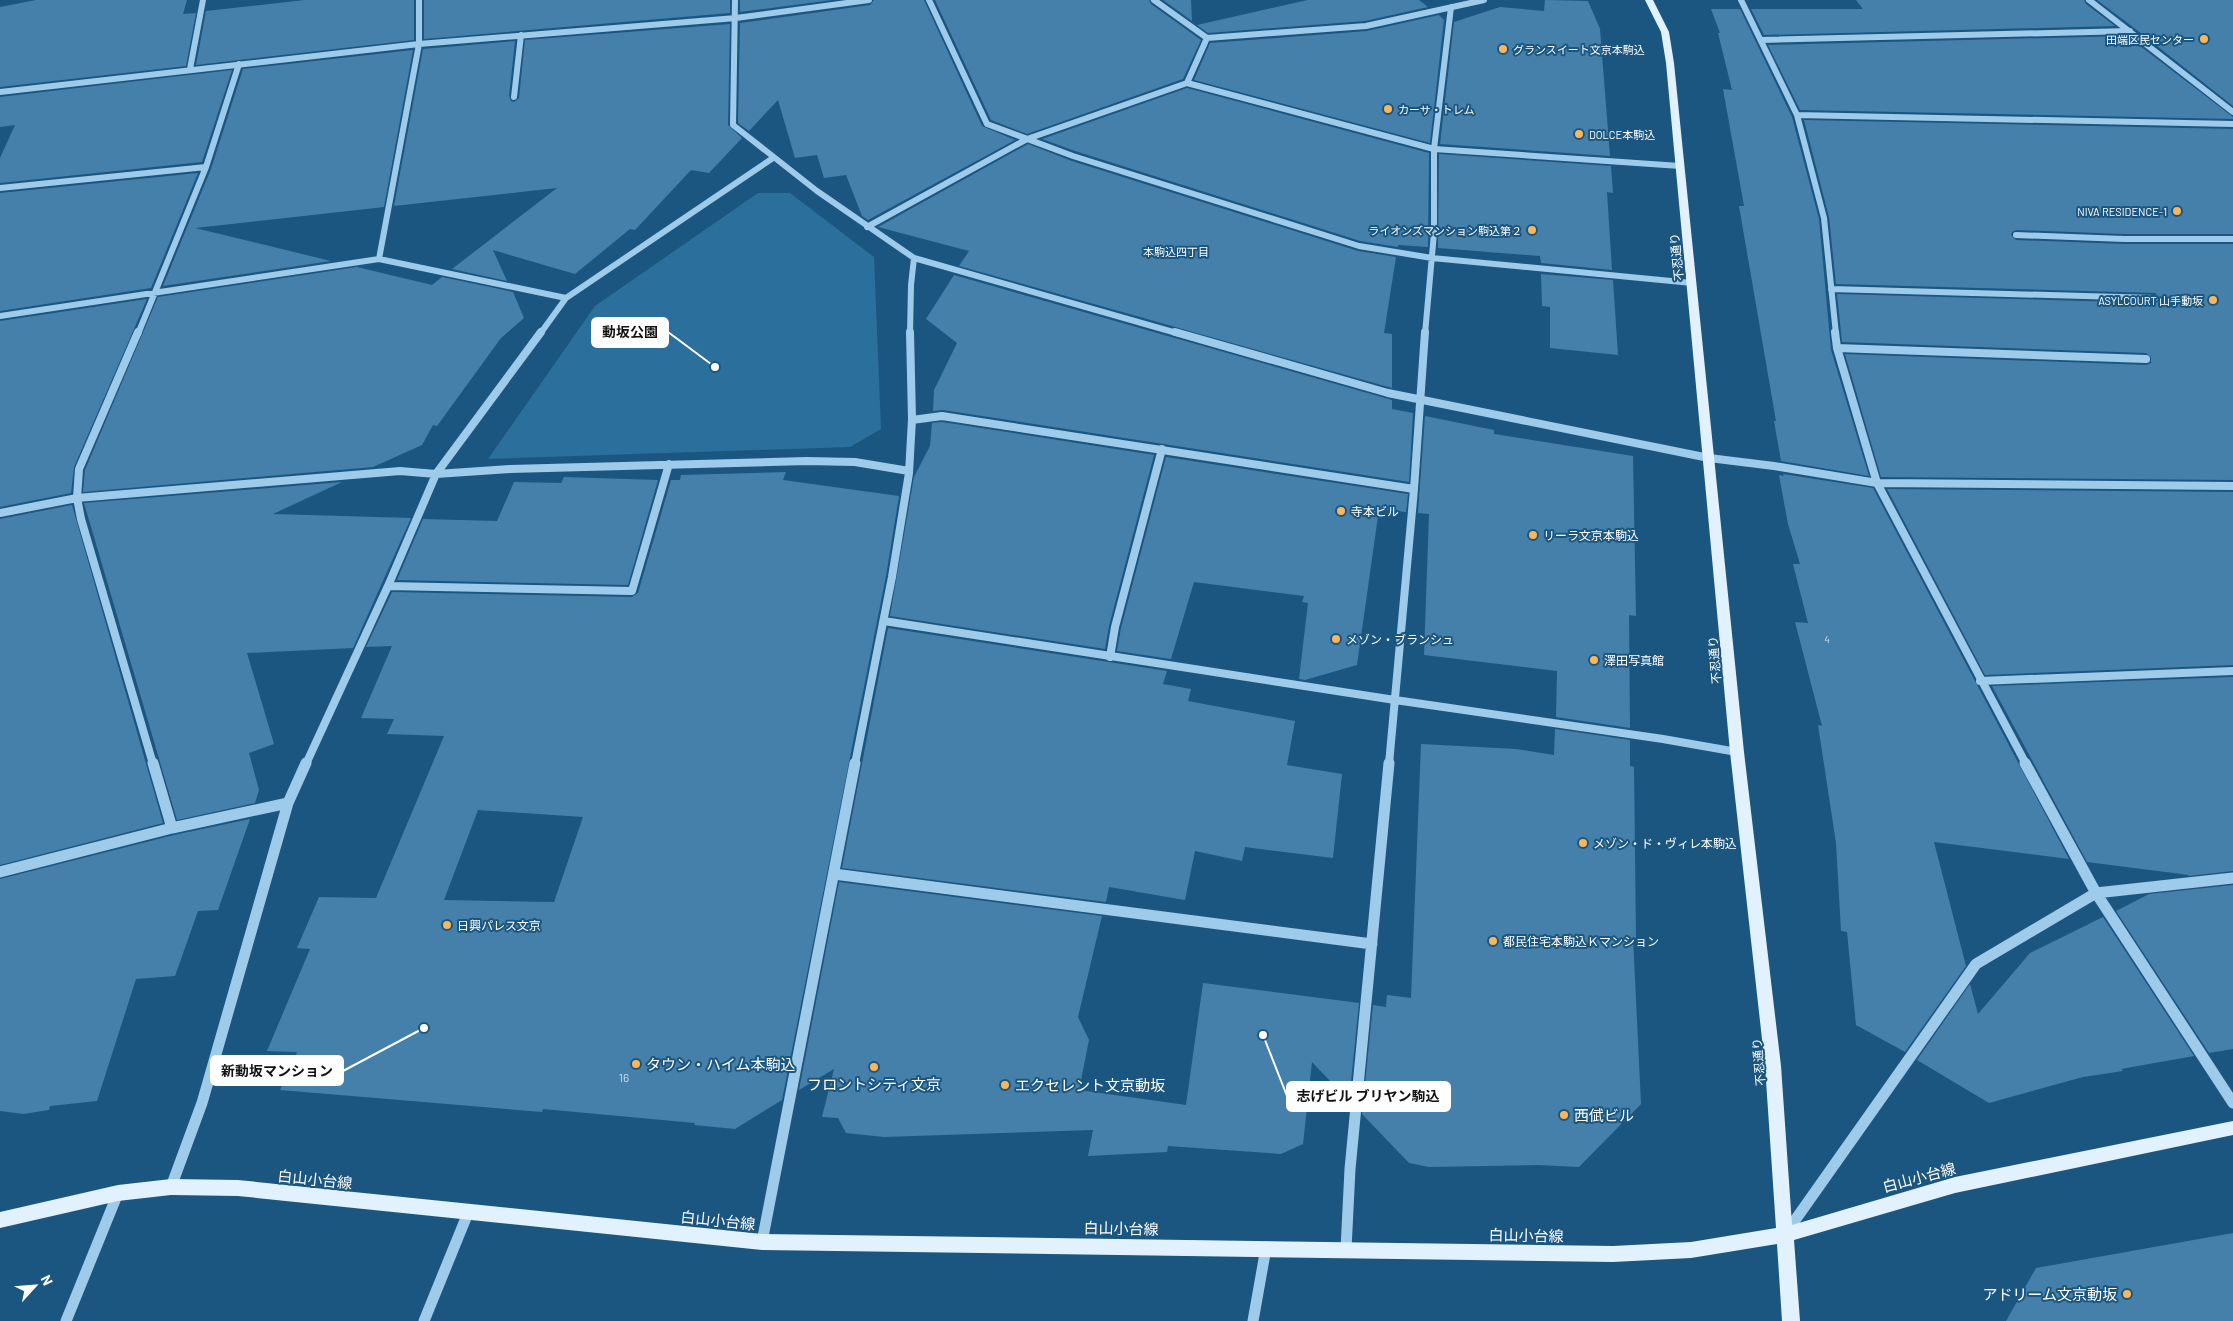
<svg xmlns="http://www.w3.org/2000/svg" width="2233" height="1321" font-family="Barlow,'Noto Sans JP',sans-serif">
<rect width="100%" height="100%" fill="#1b5680"/>
<path fill="#2b6f9c" d="M 758,193 L 790,193 L 874,257 L 881,429 L 850,447 L 488,459 L 595,306 Z"/>
<path fill="#4480aa" fill-rule="evenodd" d="M 36,0 L 187,0 L 183,14 L 196,13 L 186,66 L 0,87 L 0,7 Z
M 305,0 L 414,0 L 414,40 L 196,65 L 206,11 Z
M 424,0 L 730,0 L 730,13 L 424,39 Z
M 740,0 L 832,0 L 740,12 Z
M 874,0 L 924,0 L 982,126 L 1015,140 L 868,220 L 862,216 L 846,175 L 824,178 L 817,155 L 795,158 L 778,100 L 749,131 L 738,123 L 740,23 L 870,5 Z
M 935,0 L 1149,0 L 1151,4 L 1201,40 L 1183,79 L 1027,134 L 991,120 Z
M 1163,0 L 1191,0 L 1192,21 Z
M 1308,0 L 1419,0 L 1428,7 L 1365,21 L 1208,33 L 1197,25 Z
M 1545,0 L 1588,1 L 1600,29 L 1610,156 L 1440,144 L 1454,22 L 1500,7 L 1544,11 Z
M 1856,0 L 2084,0 L 2086,4 L 2115,26 L 1764,35 L 1751,9 L 1863,9 Z
M 2097,0 L 2233,0 L 2233,106 L 2133,27 Z
M 1711,9 L 1740,9 L 1792,117 L 1819,219 L 1831,350 L 1869,476 L 1781,461 L 1774,421 L 1776,421 L 1739,206 L 1744,206 L 1723,89 L 1732,90 L 1718,33 L 1720,33 Z
M 1439,15 L 1444,20 L 1430,143 L 1194,80 L 1210,43 L 1367,31 Z
M 730,24 L 728,125 L 742,138 L 709,173 L 691,170 L 635,230 L 630,229 L 575,274 L 493,250 L 507,281 L 452,269 L 557,188 L 394,206 L 423,49 L 515,41 L 509,96 L 511,101 L 514,102 L 519,98 L 525,40 Z
M 2127,36 L 2233,117 L 2233,119 L 1800,110 L 1768,45 Z
M 413,50 L 384,207 L 195,228 L 331,261 L 163,286 L 211,169 L 243,69 Z
M 232,70 L 202,162 L 0,183 L 0,158 L 15,125 L 0,127 L 0,97 Z
M 1187,88 L 1429,153 L 1428,247 L 1398,245 L 1398,247 L 1360,241 L 1075,151 L 1042,139 Z
M 1804,120 L 2233,129 L 2233,234 L 2124,234 L 2016,230 L 2012,232 L 2011,235 L 2016,240 L 2124,244 L 2233,244 L 2233,480 L 1881,477 L 1845,354 L 2146,365 L 2151,363 L 2151,357 L 2146,353 L 1842,342 L 1837,294 L 2155,303 L 2159,301 L 2160,298 L 2155,293 L 1836,284 L 1829,217 Z
M 1028,144 L 1072,161 L 1358,251 L 1396,257 L 1384,333 L 1392,334 L 1392,388 L 959,266 L 969,251 L 878,227 Z
M 1439,154 L 1611,166 L 1613,193 L 1607,192 L 1612,270 L 1541,263 L 1540,256 L 1438,248 Z
M 198,173 L 151,288 L 0,311 L 0,193 Z
M 357,267 L 432,285 L 442,277 L 513,292 L 524,318 L 501,338 L 437,426 L 433,425 L 422,445 L 373,467 L 83,492 L 85,470 L 158,297 Z
M 1541,274 L 1613,280 L 1618,355 L 1550,348 L 1550,307 L 1542,306 Z
M 954,275 L 1392,400 L 1392,409 L 1413,413 L 1409,482 L 943,410 L 933,411 L 934,390 L 957,343 L 926,319 Z
M 147,299 L 74,467 L 71,493 L 0,507 L 0,321 Z
M 1425,416 L 1494,430 L 1494,434 L 1633,456 L 1636,616 L 1629,615 L 1630,728 L 1556,717 L 1557,671 L 1424,655 L 1429,514 L 1418,513 Z
M 942,422 L 1154,455 L 1109,626 L 1105,649 L 890,616 L 914,477 L 930,446 L 932,423 Z
M 1166,457 L 1408,494 L 1406,512 L 1379,509 L 1357,665 L 1305,680 L 1299,679 L 1308,603 L 1302,602 L 1304,596 L 1194,582 L 1171,659 L 1117,651 L 1121,628 Z
M 786,472 L 783,480 L 899,496 L 886,576 L 782,1100 L 735,1129 L 694,1125 L 695,1123 L 543,1109 L 542,1112 L 280,1090 L 297,1052 L 267,1051 L 310,949 L 297,948 L 319,897 L 376,898 L 444,736 L 387,734 L 394,719 L 361,718 L 392,646 L 366,647 L 392,592 L 632,597 L 638,593 L 671,480 L 680,480 L 681,475 ZM 478,810 L 583,817 L 554,902 L 444,900 Z
M 1783,474 L 1873,488 L 2069,859 L 1934,842 L 1966,966 L 1905,1052 L 1856,1025 L 1847,932 L 1841,931 L 1836,843 L 1818,725 L 1822,726 L 1795,622 L 1808,623 L 1793,564 L 1800,564 L 1788,524 L 1779,475 L 1784,476 Z
M 564,477 L 658,480 L 628,585 L 397,580 L 423,519 L 497,521 L 514,482 L 561,483 Z
M 342,482 L 273,514 L 411,518 L 353,648 L 247,653 L 274,744 L 249,753 L 259,790 L 255,803 L 177,820 L 84,503 Z
M 1887,489 L 2233,492 L 2233,665 L 1985,675 Z
M 72,505 L 163,823 L 0,865 L 0,519 Z
M 888,628 L 1167,671 L 1163,684 L 1191,689 L 1188,701 L 1295,721 L 1287,765 L 1342,774 L 1333,858 L 1245,847 L 1242,861 L 1195,851 L 1185,900 L 1109,887 L 1106,902 L 842,868 Z
M 2233,677 L 2233,871 L 2188,876 L 2189,875 L 2087,862 L 1992,686 Z
M 1555,729 L 1630,740 L 1630,766 L 1634,767 L 1636,938 L 1633,937 L 1641,1104 L 1579,1167 L 1538,1165 L 1429,1167 L 1409,1163 L 1362,1114 L 1373,1005 L 1386,1007 L 1387,995 L 1411,998 L 1421,744 L 1516,749 L 1554,755 Z
M 250,819 L 218,910 L 198,911 L 175,976 L 136,979 L 97,1101 L 50,1106 L 49,1110 L 23,1114 L 0,1111 L 0,879 L 174,835 Z
M 839,882 L 1102,916 L 1078,1017 L 1089,1040 L 1079,1090 L 1186,1105 L 1203,983 L 1359,1003 L 1349,1101 L 1312,1062 L 1303,1144 L 1281,1154 L 1168,1146 L 1167,1152 L 1088,1156 L 1093,1130 L 884,1137 L 846,1133 L 838,1118 L 822,1117 L 834,1069 L 799,1090 Z
M 2233,885 L 2233,1049 L 2209,1053 L 2116,911 L 2149,894 Z
M 2103,917 L 2194,1056 L 2121,1069 L 2123,1071 L 2083,1077 L 1989,1103 L 1917,1060 L 1970,984 L 1978,1014 L 2030,953 Z
M 2233,1233 L 2233,1321 L 2006,1321 L 2036,1268 Z"/>
<g fill="none" stroke-linecap="round" stroke-linejoin="round">
<path stroke="#9ecbe9" stroke-width="6" d="M 735,0 L 733,125 L 817,191 L 914,258 L 1180,334
M 929,0 L 987,124 L 1073,156 L 1359,246 L 1432,258 L 1692,283
M 1154,0 L 1207,38 L 1366,26 L 1484,0
M 1741,0 L 1797,115 L 1824,218 L 1836,334
M 2089,0 L 2233,112
M 1761,40 L 2130,31
M 190,69 L 203,0
M 1187,83 L 1434,149 L 1680,166
M 0,92 L 419,44 L 736,18 L 869,0
M 514,97 L 521,35
M 1797,115 L 2233,124
M 0,188 L 206,167
M 867,227 L 1027,139 L 1187,83 L 1207,38
M 2016,235 L 2124,239 L 2233,239
M 379,259 L 419,44 L 419,0
M 1831,289 L 2155,298
M 0,316 L 379,259 L 566,298
M 138,334 L 206,167 L 239,64
M 540,334 L 566,298 L 773,158
M 910,334 L 911,285 L 914,258
M 1425,334 L 1434,233 L 1434,149 L 1451,7"/>
<path stroke="#9ecbe9" stroke-width="8" d="M 138,332 L 79,469 L 77,498 L 81,519 L 153,764
M 1175,332 L 1388,393 L 1709,458 L 1774,466 L 1877,483 L 2233,486
M 1835,332 L 1837,348 L 1877,483 L 2026,764
M 1837,348 L 2146,359
M 912,420 L 942,416 L 1414,489
M 0,513 L 77,498 L 400,471 L 436,474 L 510,469 L 806,461 L 855,462 L 909,471
M 388,586 L 632,591 L 669,464
M 884,621 L 1395,700 L 1663,739 L 1737,752
M 1110,657 L 1115,627 L 1162,449
M 1980,681 L 2233,671
M 306,764 L 388,586 L 436,474 L 541,332
M 855,764 L 892,577 L 909,473 L 912,419 L 910,332
M 1389,764 L 1414,489 L 1425,332"/>
<path stroke="#9ecbe9" stroke-width="11" d="M 153,763 L 172,828 L 288,803
M 2025,763 L 2096,893 L 2233,1103
M 0,872 L 172,828
M 834,874 L 1372,944
M 171,1187 L 202,1103 L 288,803 L 306,763
M 1786,1233 L 1976,964 L 2096,893 L 2233,878
M 762,1242 L 855,763
M 1346,1249 L 1350,1169 L 1389,763
M 66,1321 L 118,1193
M 424,1321 L 468,1213
M 1253,1321 L 1266,1248"/>
<path fill="#e2f1fe" fill-rule="evenodd" d="M 1645,0 L 1653,0 L 1669,32 L 1674,63 L 1744,752 L 1781,1066 L 1792,1225 L 1955,1177 L 2233,1121 L 2233,1135 L 1955,1193 L 1794,1240 L 1800,1321 L 1782,1321 L 1777,1244 L 1691,1258 L 1613,1262 L 762,1250 L 238,1196 L 171,1195 L 118,1201 L 0,1228 L 0,1212 L 118,1185 L 171,1179 L 238,1180 L 762,1234 L 1613,1246 L 1691,1242 L 1776,1228 L 1765,1066 L 1730,752 L 1666,63 L 1661,32 Z"/>
</g>
<g fill="#fbb55b" stroke="#1b5680" stroke-width="2">
<circle cx="2204" cy="39" r="5"/>
<circle cx="1503" cy="49" r="5"/>
<circle cx="1388" cy="109" r="5"/>
<circle cx="1579" cy="134" r="5"/>
<circle cx="2177" cy="211" r="5"/>
<circle cx="1532" cy="230" r="5"/>
<circle cx="2213" cy="300" r="5"/>
<circle cx="1341" cy="511" r="5"/>
<circle cx="1533" cy="535" r="5"/>
<circle cx="1336" cy="639" r="5"/>
<circle cx="1594" cy="660" r="5"/>
<circle cx="1583" cy="843" r="5"/>
<circle cx="447" cy="925" r="5"/>
<circle cx="1493" cy="941" r="5"/>
<circle cx="636" cy="1064" r="5"/>
<circle cx="874" cy="1067" r="5"/>
<circle cx="1005" cy="1085" r="5"/>
<circle cx="1564" cy="1115" r="5"/>
<circle cx="2127" cy="1294" r="5"/>
</g>
<g text-anchor="middle" dominant-baseline="central" stroke-width="4" stroke-linejoin="round" paint-order="stroke">
<g font-size="10" fill="#d0dfea">
<text x="1827" y="639">4</text>
</g>
<g font-size="11" fill="#fff" stroke="#1b5680" text-anchor="end">
<text x="2194" y="39">田端区民センター</text>
<text x="1513" y="49" text-anchor="start">グランスイート文京本駒込</text>
<text x="1398" y="109" text-anchor="start">カーサ・トレム</text>
<text x="1589" y="134" text-anchor="start">DOLCE本駒込</text>
<text x="2167" y="211">NIVA RESIDENCE-1</text>
<text x="1522" y="230">ライオンズマンション駒込第２</text>
<text x="2203" y="300">ASYLCOURT 山手動坂</text>
</g>
<g font-size="11" fill="#fff" stroke="#1b5680">
<text x="1176" y="251">本駒込四丁目</text>
</g>
<g font-size="12" fill="#fff" stroke="#1b5680">
<text transform="translate(1676 257) rotate(-96)">不忍通り</text>
<text transform="translate(1714 660) rotate(-95)">不忍通り</text>
<text transform="translate(1758 1062) rotate(-95)">不忍通り</text>
</g>
<g font-size="12" fill="#fff" stroke="#1b5680" text-anchor="start">
<text x="1351" y="511">寺本ビル</text>
<text x="1543" y="535">リーラ文京本駒込</text>
<text x="1346" y="639">メゾン・ブランシュ</text>
<text x="1604" y="660">澤田写真館</text>
<text x="1593" y="843">メゾン・ド・ヴィレ本駒込</text>
<text x="457" y="925">日興パレス文京</text>
<text x="1503" y="941">都民住宅本駒込Ｋマンション</text>
</g>
<g font-size="12" fill="#d0dfea">
<text x="624" y="1077">16</text>
</g>
<g font-size="15" fill="#fff" stroke="#1b5680" text-anchor="start">
<text x="646" y="1064">タウン・ハイム本駒込</text>
<text x="874" y="1084" text-anchor="middle">フロントシティ文京</text>
<text x="1015" y="1085">エクセレント文京動坂</text>
<text x="1574" y="1115">西倵ビル</text>
<text x="2117" y="1294" text-anchor="end">アドリーム文京動坂</text>
</g>
<g font-size="15" fill="#fff" stroke="#1b5680">
<text transform="translate(1919 1177) rotate(-15)">白山小台線</text>
<text transform="translate(315 1179) rotate(6)">白山小台線</text>
<text transform="translate(718 1220) rotate(6)">白山小台線</text>
<text transform="translate(1121 1228) rotate(1)">白山小台線</text>
<text transform="translate(1526 1235) rotate(1)">白山小台線</text>
</g>
</g>
<path fill="none" stroke="#fff" stroke-width="2" d="M715 367L668 332M424 1028L343 1071M1263 1035L1287 1096"/>
<g fill="#fff" stroke="#1b5680" stroke-width="2">
<circle cx="715" cy="367" r="5"/>
<circle cx="424" cy="1028" r="5"/>
<circle cx="1263" cy="1035" r="5"/>
</g>
<g fill="#fff" stroke="#fff" stroke-width="2">
<rect x="592" y="318" width="76" height="29" rx="5"/>
<rect x="211" y="1056" width="132" height="29" rx="5"/>
<rect x="1287" y="1082" width="163" height="29" rx="5"/>
</g>
<g font-size="14" text-anchor="middle" font-weight="bold" fill="#111">
<text x="630" y="337">動坂公園</text>
<text x="277" y="1076">新動坂マンション</text>
<text x="1368" y="1101">志げビル ブリヤン駒込</text>
</g>
<g transform="translate(35 1286) rotate(64)" stroke="#1b5680" stroke-width="4" paint-order="stroke">
<path d="M0-4L9 19L0 12L-9 19Z" fill="#ffffff"/>
<text y="-8" font-size="14" font-weight="bold" text-anchor="middle" fill="#ffffff">N</text>
</g>
</svg>
